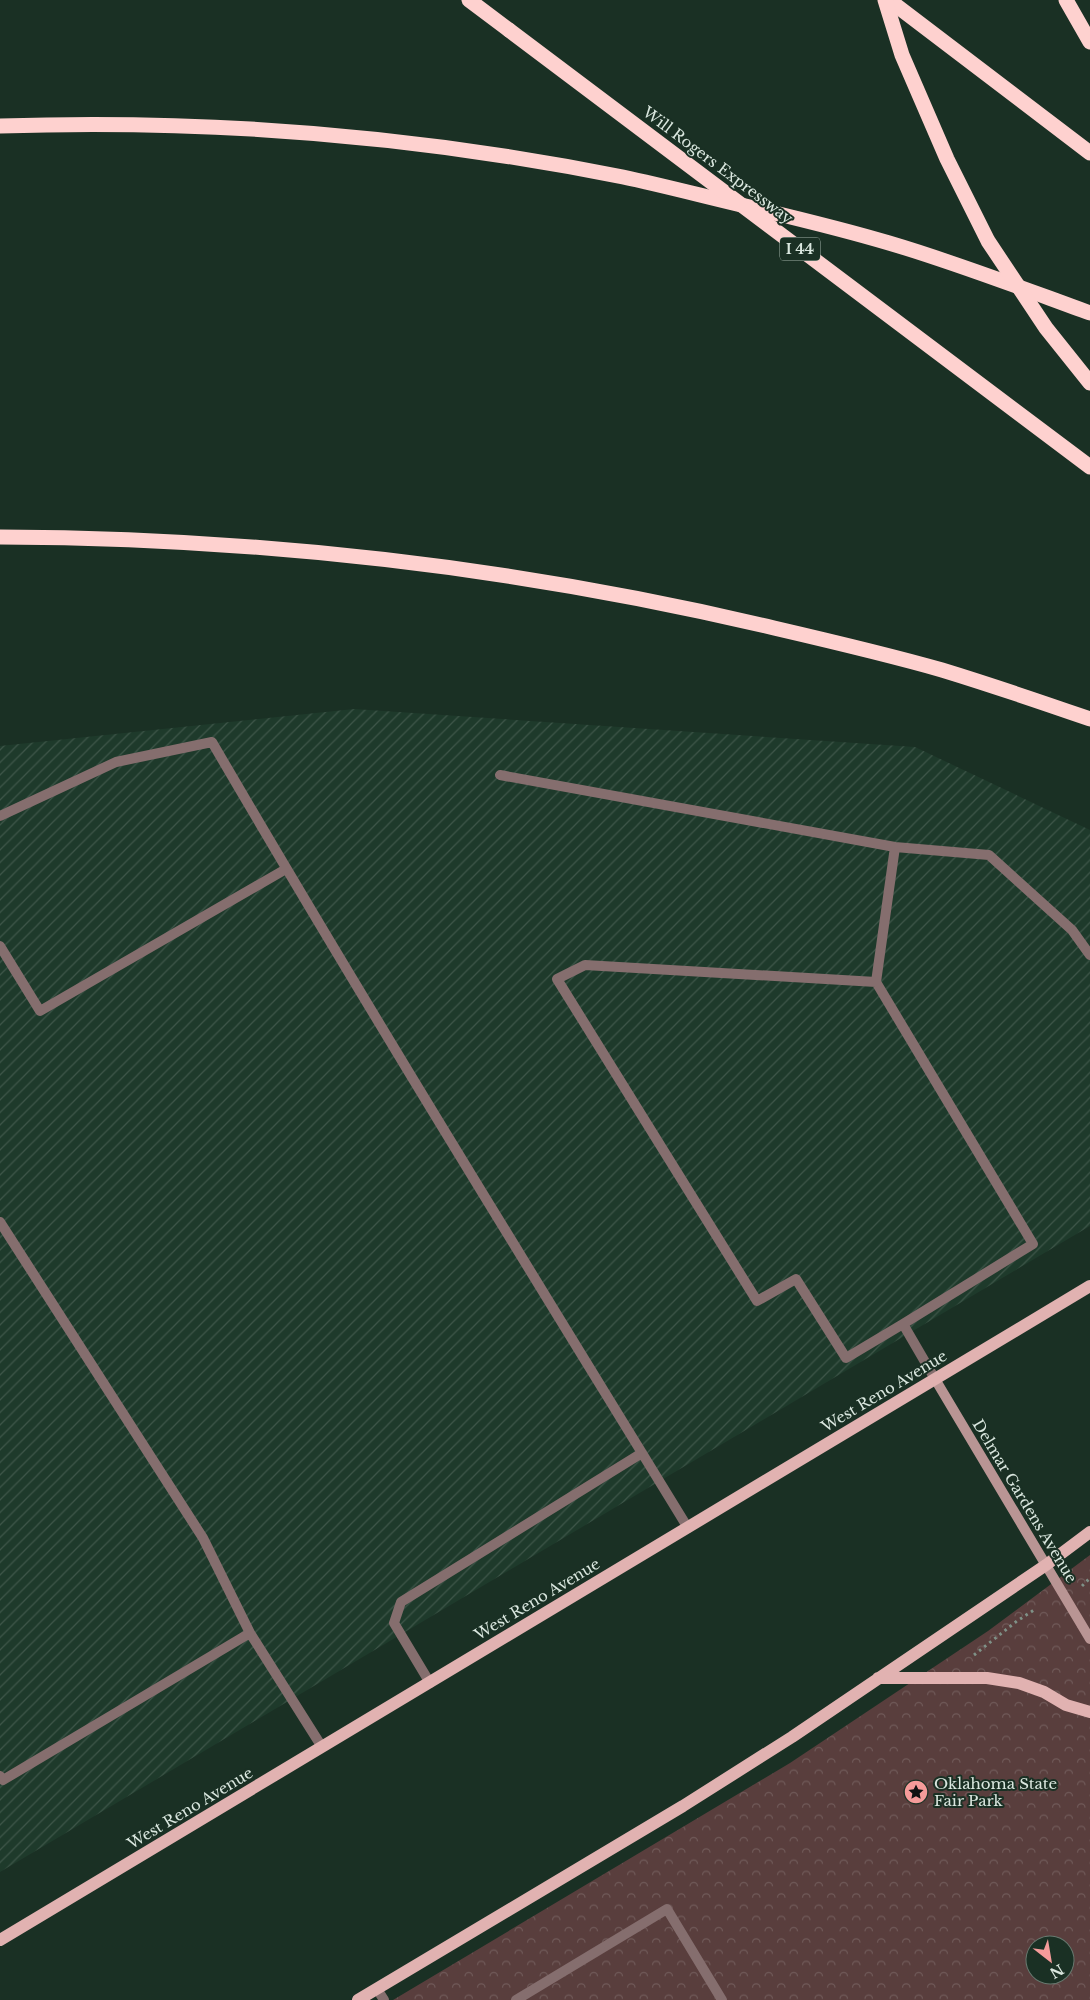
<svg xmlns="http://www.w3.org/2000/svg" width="1090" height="2000" font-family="'Libre Baskerville',serif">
<defs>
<pattern id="industrial-furrows" width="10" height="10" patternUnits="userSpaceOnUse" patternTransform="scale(1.25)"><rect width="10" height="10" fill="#1e3a2b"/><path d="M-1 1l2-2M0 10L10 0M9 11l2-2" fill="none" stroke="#3e5649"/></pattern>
<pattern id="park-crowns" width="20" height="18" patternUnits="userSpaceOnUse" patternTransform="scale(1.25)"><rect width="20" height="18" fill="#593e3d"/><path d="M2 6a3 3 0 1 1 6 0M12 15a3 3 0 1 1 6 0" fill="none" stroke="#705a59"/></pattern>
</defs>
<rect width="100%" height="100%" fill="#1a3024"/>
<path fill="url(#industrial-furrows)" d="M 354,709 L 915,747 L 1090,830 L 1090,1226 L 0,1872 L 0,746 Z"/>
<path fill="url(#park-crowns)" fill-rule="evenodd" d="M 1090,1555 L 1090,2000 L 393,2000 L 790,1763 L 988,1631 ZM 1035,1945 L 1065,1945 L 1065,1975 L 1035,1975 Z"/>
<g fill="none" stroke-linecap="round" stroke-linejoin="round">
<path stroke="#7f9187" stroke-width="3" stroke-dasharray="2.5 4" stroke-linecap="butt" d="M 1082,1586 L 1090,1578
M 974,1655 L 1017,1621 L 1034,1610"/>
<path stroke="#856e6e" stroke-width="10" d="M 500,775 L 895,847 L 876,982
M 0,816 L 116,762 L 212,742 C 366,1006 528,1267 688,1528
M 895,847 L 989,855 L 1072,930 L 1090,955
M 0,946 L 40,1011 L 286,869
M 0,1222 L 203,1538 L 250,1633
M 903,1324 L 1033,1244 L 876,982 L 585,965 L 557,979 L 757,1301 L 796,1279 L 846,1358 L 903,1324 L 935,1379
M 430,1683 L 394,1623 L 401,1602 L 642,1453
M 0,1776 L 3,1780 L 250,1633 L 322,1747
M 377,1989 L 384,2000
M 516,2000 L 667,1909 L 722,2000"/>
<path stroke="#b99594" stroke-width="10" d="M 935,1379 L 1090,1639"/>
<path stroke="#e1b2b1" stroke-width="12" d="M 878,1678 L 987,1678 L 1019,1683 L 1044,1692 L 1066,1705 L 1090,1712
M 0,1940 L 1090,1286
M 358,2000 L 683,1806 L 792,1737 L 1046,1565 L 1090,1532"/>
<path stroke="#fed1cf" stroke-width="15" d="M 469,0 L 509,30
M 889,0 L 1090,153
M 1066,0 L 1090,42
M 0,126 C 208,119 419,136 623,177 C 661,185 699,195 737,204 C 788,216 839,228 889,243 C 957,263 1024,289 1090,313
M 0,537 C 263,538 518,567 774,628 C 830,641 886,654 942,670 C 991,685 1041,702 1090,719"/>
<path stroke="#fed1cf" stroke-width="15" d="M 885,0 L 902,55 L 947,159 L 988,241 L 1046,328 L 1090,383
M 509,30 L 1090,467"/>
</g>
<defs>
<g id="sight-disc" transform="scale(1.25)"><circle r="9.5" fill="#f59b9a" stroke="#1a3024"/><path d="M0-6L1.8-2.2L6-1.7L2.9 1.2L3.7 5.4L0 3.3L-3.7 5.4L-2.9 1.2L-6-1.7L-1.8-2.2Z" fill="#111"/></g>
</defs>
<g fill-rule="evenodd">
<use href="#sight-disc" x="916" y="1792"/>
</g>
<g text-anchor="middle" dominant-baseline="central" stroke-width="4" stroke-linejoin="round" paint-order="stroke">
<rect fill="#1a3024" stroke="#a0b0a7" stroke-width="1" x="780" y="237.5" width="40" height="23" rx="4"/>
<g font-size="14" font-weight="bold" fill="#dae7df">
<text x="800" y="249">I 44</text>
</g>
<g font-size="15" fill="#dae7df" stroke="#1a3024">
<text transform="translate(718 165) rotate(37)">Will Rogers Expressway</text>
<text transform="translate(884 1391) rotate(-31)">West Reno Avenue</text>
<text transform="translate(1025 1501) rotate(59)">Delmar Gardens Avenue</text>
<text transform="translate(537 1599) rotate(-31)">West Reno Avenue</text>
<text transform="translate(190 1808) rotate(-31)">West Reno Avenue</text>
</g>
<g font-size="15" fill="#dae7df" stroke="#1a3024" text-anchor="start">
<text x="934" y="1783">Oklahoma State<tspan x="934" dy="17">Fair Park</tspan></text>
</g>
</g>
<g transform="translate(1050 1960) rotate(149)"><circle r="24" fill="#1a3024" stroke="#67796f"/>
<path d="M0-4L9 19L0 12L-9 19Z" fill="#f59b9a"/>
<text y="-8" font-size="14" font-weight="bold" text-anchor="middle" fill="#dae7df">N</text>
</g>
</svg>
